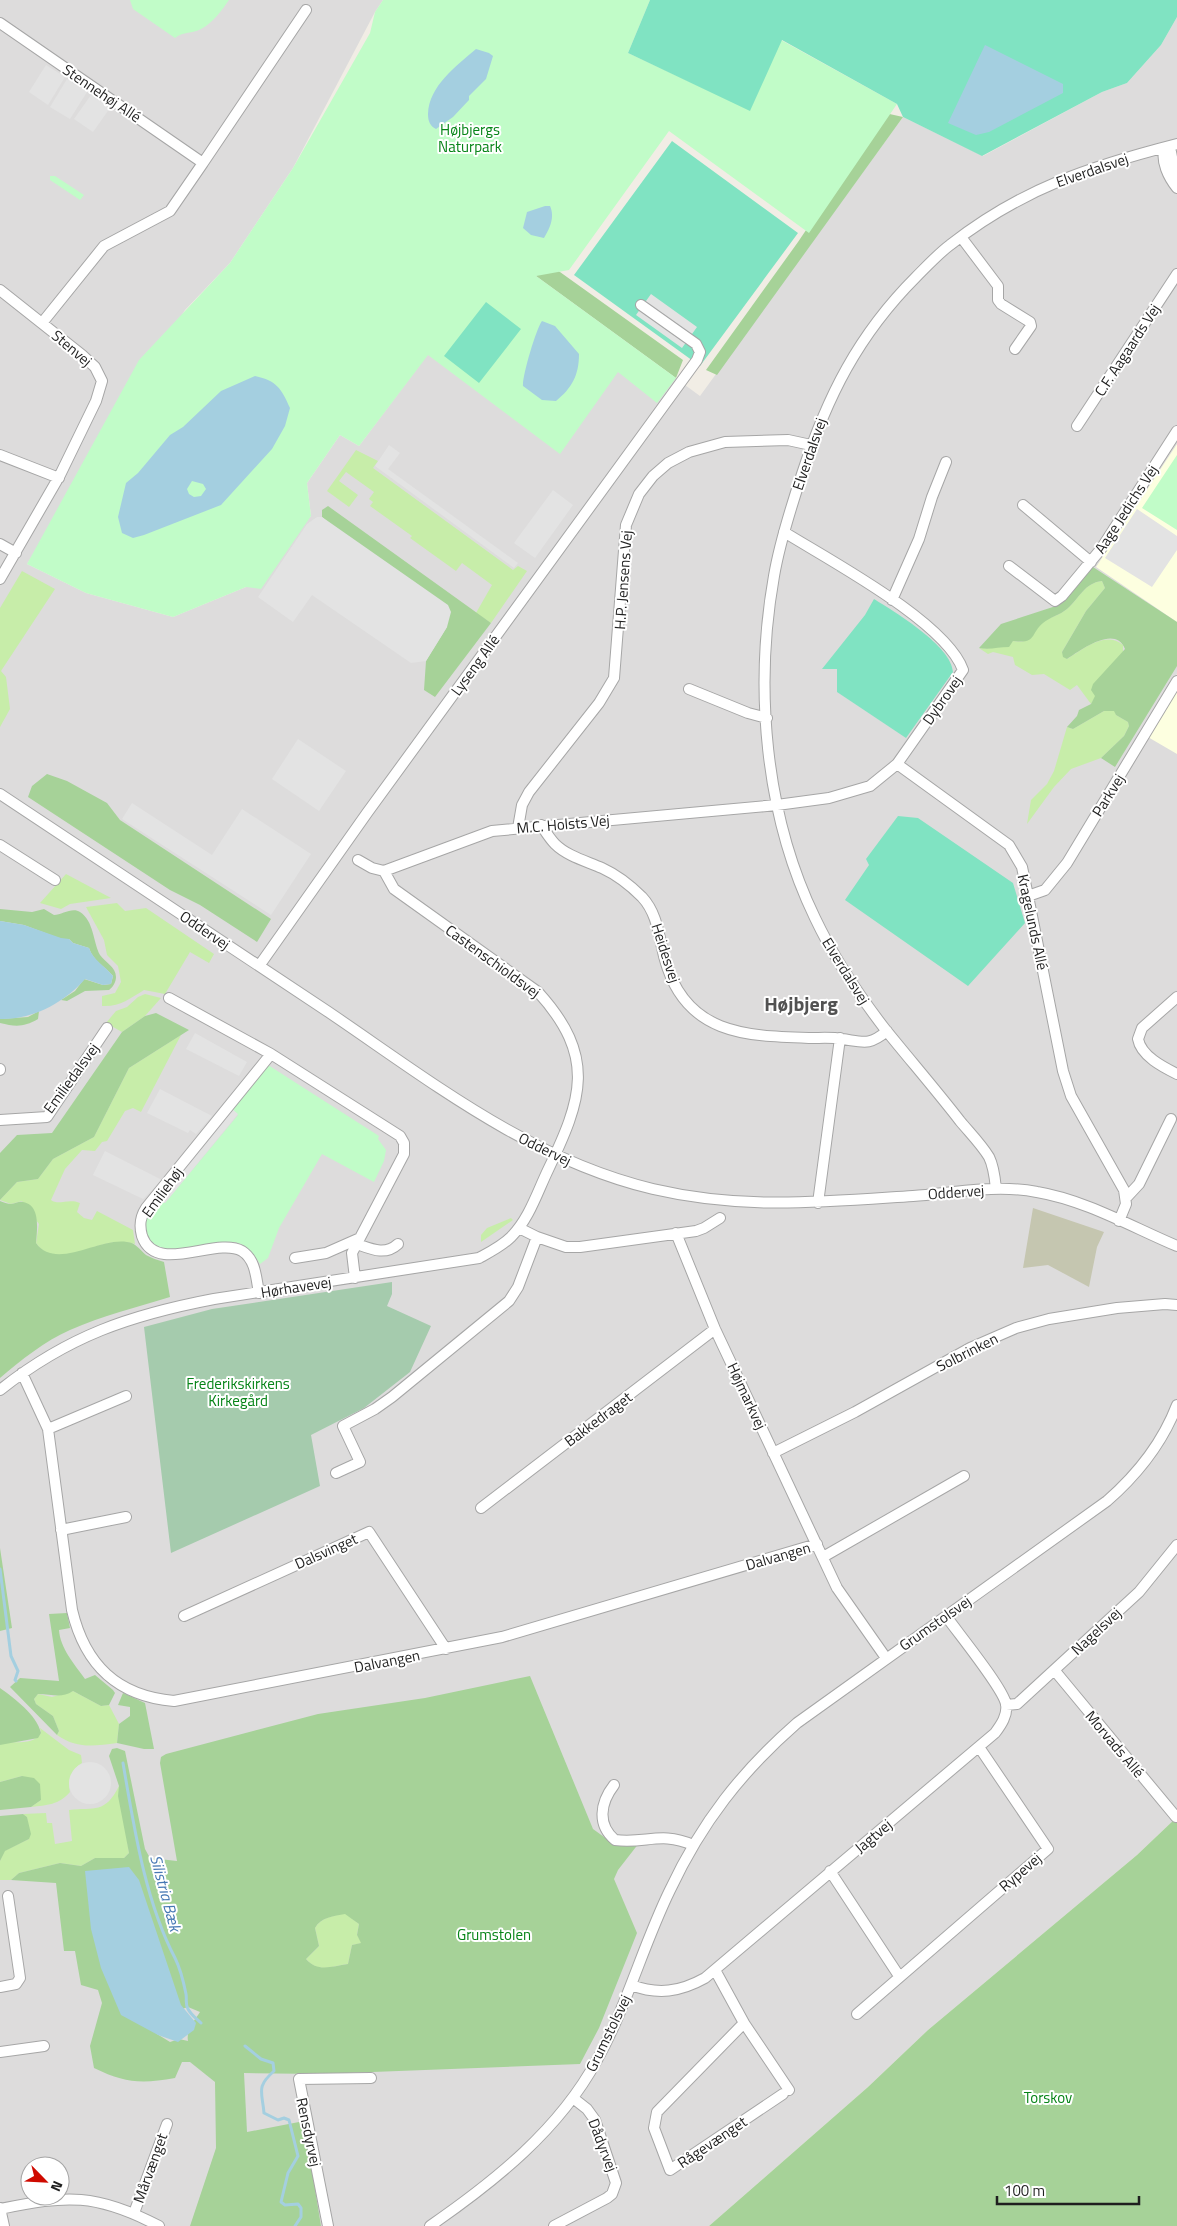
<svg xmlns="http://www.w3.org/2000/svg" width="1177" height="2226" font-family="'Titillium Web',sans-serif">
<rect width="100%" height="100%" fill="#f1ede5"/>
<path fill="#dddcdc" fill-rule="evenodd" d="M 0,0 L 383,0 L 375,12 L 293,168 L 230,263 L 185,310 L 27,564 L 86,593 L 173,617 L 246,587 L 311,516 L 307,483 L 340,435 L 359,446 L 461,310 L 536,276 L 700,396 L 903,117 L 983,156 L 1102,92 L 1127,83 L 1161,45 L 1177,17 L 1177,1817 L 1137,1855 L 928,2030 L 868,2087 L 709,2226 L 0,2226 ZM 30,2166 L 60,2166 L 60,2196 L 30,2196 Z"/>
<path fill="#fdffe0" d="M 1177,444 L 1177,622 L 1096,567 Z
M 1177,674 L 1177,754 L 1141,733 Z"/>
<path fill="#c5c6b0" d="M 1033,1208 L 1104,1232 L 1097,1247 L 1089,1287 L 1048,1265 L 1023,1268 Z"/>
<path fill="#c7eda9" d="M 356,450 L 378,461 L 373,468 L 513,570 L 518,566 L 527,571 L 491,623 L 476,613 L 492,585 L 462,563 L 456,571 L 410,538 L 412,536 L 370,506 L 373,502 L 369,499 L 374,492 L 346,472 L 339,481 L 358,495 L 349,507 L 327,491 Z
M 22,571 L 55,589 L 1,671 L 6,677 L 10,709 L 0,727 L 0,608 Z
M 1102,581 L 1105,588 L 1086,611 L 1062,652 L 1067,659 C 1083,649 1106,630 1123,645 L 1123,652 L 1091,704 L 1077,685 L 1070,690 L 1044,674 L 1032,675 L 1015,665 L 1013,657 L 993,652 L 988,654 L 979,648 C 991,650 996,645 1006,647 L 1013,641 C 1035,644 1030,633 1043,622 C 1050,617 1060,615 1067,609 C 1080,598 1084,583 1102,581 Z
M 1104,711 L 1115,711 L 1116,715 L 1128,722 L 1129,726 L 1124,736 L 1101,758 L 1071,769 L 1054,787 L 1027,824 L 1031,800 L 1047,784 L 1054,771 L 1067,727 L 1073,729 Z
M 66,874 L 111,898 L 70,904 L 61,909 L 40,903 Z
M 117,903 L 125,911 L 146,908 L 214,954 L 209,963 L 190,952 L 165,994 L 144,990 C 129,999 120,1007 102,1006 L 102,996 L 115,993 L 121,982 L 118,966 L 107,955 L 104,940 L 86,907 Z
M 145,994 L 161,998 L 145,1016 L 122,1032 L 106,1023 L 116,1011 L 127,1007 L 138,997 Z
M 181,1035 L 141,1112 L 133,1108 L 125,1111 L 107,1141 L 102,1142 L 95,1151 L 82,1150 L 65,1169 L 51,1200 C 59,1206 68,1198 80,1203 L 77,1212 L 84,1218 L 92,1220 L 97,1211 L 133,1230 L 135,1244 C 108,1236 85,1254 59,1256 C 49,1256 41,1250 36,1243 L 39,1224 L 22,1201 L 11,1204 L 0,1200 L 17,1182 L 38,1179 L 53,1159 L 94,1137 L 129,1068 Z
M 511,1218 L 513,1220 L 481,1242 L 481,1235 L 487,1228 Z
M 73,1691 L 101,1706 L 109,1705 L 119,1724 L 117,1743 C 94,1746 77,1749 57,1735 L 59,1731 L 53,1716 L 36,1704 L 34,1699 L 38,1694 L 52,1697 Z
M 40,1728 L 69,1750 L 81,1755 L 82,1763 C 72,1769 67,1781 70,1792 C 59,1805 47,1805 31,1807 L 41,1800 L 22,1776 L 0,1782 L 0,1745 L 3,1742 C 15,1742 34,1745 41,1733 Z
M 119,1786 L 129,1853 L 124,1858 L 95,1858 L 81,1866 L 60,1863 L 19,1873 L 11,1880 L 0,1880 L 0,1861 L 4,1851 L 29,1839 L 27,1817 L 23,1814 L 46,1813 L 47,1823 L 52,1823 L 55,1844 L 72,1841 L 69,1810 C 95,1807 105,1814 119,1786 Z
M 345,1913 L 359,1924 L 357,1935 L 362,1943 L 352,1945 L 348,1964 C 331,1966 319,1974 306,1959 L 319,1946 L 315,1928 C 321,1917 334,1916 345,1913 Z"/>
<path fill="#a6d298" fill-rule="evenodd" d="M 885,113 L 903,117 L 717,375 L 706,370 L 798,242 Z
M 546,262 L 683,360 L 676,378 L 536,276 Z
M 328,506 L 491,623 L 435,697 L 424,690 L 426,661 L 447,627 L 322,517 L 322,510 Z
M 1093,567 L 1177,622 L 1177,666 L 1115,767 L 1101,758 L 1124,736 L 1129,726 L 1128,722 L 1116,715 L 1114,711 L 1104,711 L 1073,729 L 1067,727 L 1077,716 L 1079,710 L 1091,704 L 1095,696 L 1091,690 L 1093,684 L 1125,649 C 1115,624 1080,651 1067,659 L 1063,657 L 1062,652 L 1086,611 L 1105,588 L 1102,581 C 1084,583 1080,598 1067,609 C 1060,615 1050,617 1043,623 C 1030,634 1037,644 1013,641 L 1009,647 C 998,647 990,650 979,648 L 1001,624 L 1059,605 Z
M 47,774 L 67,781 L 107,803 L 120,820 L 271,919 L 257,942 L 200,905 L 170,890 L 28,797 L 32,786 Z
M 0,909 L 32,912 L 44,909 L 54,915 C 62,915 72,907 80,912 C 94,921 93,942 100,955 C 105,962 116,967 116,977 C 116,982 113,987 109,990 L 85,991 L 67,1001 L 61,1000 L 75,991 L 84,979 L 103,985 L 111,984 L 113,976 C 105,966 93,961 89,948 L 73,943 L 69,939 L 61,939 L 24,925 L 0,921 Z
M 39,1011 L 38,1019 C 24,1027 16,1027 0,1023 L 0,1019 L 28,1017 Z
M 156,1013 L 189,1030 L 129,1068 L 94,1137 L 53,1159 L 38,1179 L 17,1182 L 0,1200 L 0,1153 L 17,1135 L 52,1133 L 122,1032 L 145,1016 Z
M 0,1201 C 3,1202 8,1204 11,1204 C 15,1204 19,1201 23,1202 C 41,1205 37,1230 36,1243 C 56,1271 99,1237 127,1242 C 136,1243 139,1249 146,1255 C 151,1258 158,1260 164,1262 L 170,1297 C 137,1307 102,1316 70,1330 C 45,1341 21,1360 0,1378 Z
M 0,1548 L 12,1628 L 0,1631 Z
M 67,1613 L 70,1628 L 59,1630 C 60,1648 75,1665 85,1679 L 95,1675 L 113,1690 L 115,1693 L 109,1705 L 101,1706 L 73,1691 C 61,1699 52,1694 38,1694 L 34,1699 L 36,1704 L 53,1716 L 59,1731 L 57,1735 L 10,1687 L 20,1678 L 59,1681 L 49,1614 Z
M 530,1676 L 593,1829 L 611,1842 L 639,1843 L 618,1870 L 614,1879 L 637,1933 L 599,2028 L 580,2064 L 320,2074 L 244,2073 L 247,2132 L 304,2121 L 321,2226 L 190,2226 L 216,2148 L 215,2082 L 190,2062 L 182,2062 L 175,2078 C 141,2084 125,2083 94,2068 L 90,2046 L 102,2003 L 98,1990 L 81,1985 L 75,1951 L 64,1951 L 56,1883 L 11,1880 L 19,1873 L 60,1863 L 81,1866 L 95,1858 L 124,1858 L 129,1853 L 118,1796 L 119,1786 L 109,1756 L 112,1749 L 117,1748 L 125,1751 L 145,1849 L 150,1858 L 177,1861 L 160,1763 L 161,1757 L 166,1754 L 318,1714 L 425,1698 ZM 345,1914 L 359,1924 L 357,1935 L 361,1943 L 352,1945 L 348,1964 C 332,1966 318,1973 306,1959 L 319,1946 L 315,1928 C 321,1917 334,1916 345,1914 ZM 188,2007 L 200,2012 C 194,2021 186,2030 188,2041 L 179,2039 L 170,2042 L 157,2034 L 152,2019 Z
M 0,1688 C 14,1698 37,1715 41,1733 L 38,1738 L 0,1745 Z
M 123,1693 L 145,1703 L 154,1749 L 144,1749 L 117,1743 L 119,1724 L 130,1716 L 130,1707 L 118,1705 Z
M 22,1776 L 34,1778 L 40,1784 L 41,1800 L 31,1807 L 0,1810 L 0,1782 Z
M 23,1814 L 27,1817 L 31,1834 L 29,1839 L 5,1851 L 0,1861 L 0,1816 Z
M 1177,1817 L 1177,2226 L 709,2226 L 868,2087 L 928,2030 L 1137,1855 Z"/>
<path fill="#a5cbad" d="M 392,1282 L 392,1294 L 387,1306 L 431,1326 L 410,1372 L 364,1408 L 311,1435 L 320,1486 L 171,1553 L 144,1327 L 212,1309 Z"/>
<path fill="#c1fcc8" d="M 130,0 L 229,0 C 222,10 213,23 201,29 C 192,34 184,31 175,38 L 133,9 Z
M 383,0 L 650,0 L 628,53 L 750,110 L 781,40 L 897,104 L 809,233 L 669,131 L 569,270 L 536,276 L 676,378 L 657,403 L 618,372 L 560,454 L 428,355 L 359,446 L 340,435 L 307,483 L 311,516 L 261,589 L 246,587 L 173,617 L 86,593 L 27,564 L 139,360 L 230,263 L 293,168 L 370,33 L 375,12 Z
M 50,176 L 55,176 L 84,195 L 80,200 L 50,180 Z
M 1177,455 L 1177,530 L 1142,508 Z
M 268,1065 L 379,1136 L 378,1139 L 386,1150 L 384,1161 L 374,1182 L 322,1154 L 279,1228 L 268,1258 L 260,1264 C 253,1253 245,1242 231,1242 C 208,1240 160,1262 147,1236 C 140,1221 150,1210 159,1199 L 165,1203 L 238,1115 L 232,1109 Z"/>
<path fill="#80e3c2" d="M 650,0 L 1177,0 L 1177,17 L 1161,45 L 1127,83 L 1102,92 L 982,156 L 903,117 L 897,104 L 782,40 L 750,111 L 628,53 Z
M 672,141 L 798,233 L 700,366 L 574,275 Z
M 486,302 L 521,329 L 479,383 L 444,356 Z
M 874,599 C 895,612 952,646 953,672 L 906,738 L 837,692 L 837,669 L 822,669 L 865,615 Z
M 898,816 L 918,818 L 1013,883 L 1025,923 L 968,986 L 845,900 L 869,865 L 866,859 Z"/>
<path fill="#e3e3e3" d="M 46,65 L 65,77 L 48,105 L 29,92 Z
M 67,79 L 87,92 L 70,119 L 50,107 Z
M 91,95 L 110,108 L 93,132 L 74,119 Z
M 651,294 L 697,327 L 682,348 L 636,315 Z
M 389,445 L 400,453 L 388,469 L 518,563 L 514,568 L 375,466 Z
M 553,490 L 573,505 L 535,558 L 514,543 Z
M 1137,509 L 1177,536 L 1177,550 L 1152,587 L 1105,558 Z
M 317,517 L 322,517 L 448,605 L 451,612 L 447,627 L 426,661 L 411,663 L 312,595 L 293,622 L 258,597 L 307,524 Z
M 298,739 L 346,771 L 319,811 L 272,779 Z
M 132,803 L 212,855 L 242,809 L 311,854 L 271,915 L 122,819 Z
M 195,1033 L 247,1062 L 239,1076 L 186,1049 Z
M 160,1089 L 212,1116 L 196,1134 L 190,1130 L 188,1133 L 147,1113 Z
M 232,1109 L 238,1114 L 165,1203 L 159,1199 Z
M 105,1151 L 162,1180 L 143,1199 L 93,1175 Z
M69 1783a21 21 0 1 1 42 0a21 21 0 1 1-42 0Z"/>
<path fill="#a4cfe0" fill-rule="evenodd" d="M 985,45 L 1063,84 L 1063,93 L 989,132 L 976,135 L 948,123 Z
M 476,49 L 489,53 L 493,56 L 486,79 L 469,96 L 469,100 L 453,117 L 436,129 C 430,126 428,121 428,114 C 429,86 456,66 476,49 Z
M 545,206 L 550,206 C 555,217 550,228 544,238 L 531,235 L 523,228 L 527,212 Z
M 542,321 L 555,326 L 579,354 C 579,375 572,388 556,401 L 542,400 L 523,386 C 522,377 536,329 542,321 Z
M 255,376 C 277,381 281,388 290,408 L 285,426 L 272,449 L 221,505 L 144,535 L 133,538 L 122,533 L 118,517 L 126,483 L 138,473 L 170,435 L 183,427 L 221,391 ZM 192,481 L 203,484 L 206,489 L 201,496 L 194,497 L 189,494 L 187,489 Z
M 0,921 L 24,925 L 61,938 L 69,939 L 73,943 L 89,948 C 93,960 105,966 113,976 L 111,984 L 103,985 L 85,979 C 64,1003 32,1020 0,1019 Z
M 129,1867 L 139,1880 L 181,2005 L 196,2023 L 194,2030 L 178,2042 L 158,2035 L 121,2015 L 101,1968 L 91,1929 L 85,1871 Z"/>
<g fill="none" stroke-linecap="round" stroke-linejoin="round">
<path stroke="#a4cfe0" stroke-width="3" d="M 0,1569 L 11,1656 L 18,1671 L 15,1680 L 16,1681
M 123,1763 C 134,1827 145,1901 175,1958 C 180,1968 184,1984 186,1994 C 187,2000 185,2004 188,2009 C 191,2015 197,2019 201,2023
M 245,2046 L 261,2059 L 273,2063 L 274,2071 C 256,2087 262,2091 264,2113 L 278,2120 L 284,2118 L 289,2120 L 298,2156 L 288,2173 L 281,2202 L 285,2205 L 298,2204 L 301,2208 L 301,2217 L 295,2226"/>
<g stroke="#a6a6a6" stroke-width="12">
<path id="minor" d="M 0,23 L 203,163 L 306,10
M 1165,148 C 1160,161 1169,178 1177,188
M 1165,148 L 1171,152 L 1177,184
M 961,237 L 998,286 L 998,300 L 1001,304 L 1030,322 L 1031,326 L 1015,349
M 0,290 L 82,355 L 95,367 L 102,381 L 96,401 L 60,475 L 0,579
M 42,323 L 104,246 L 170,211 L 203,163
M 1077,426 L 1177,274
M 0,455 L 59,478
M 1023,505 L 1091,562
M 784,532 C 829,560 946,622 963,670 L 897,764
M 0,544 L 16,553
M 1009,566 L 1055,601 L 1062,596 L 1101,549 L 1177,431
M 892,600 L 919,539 L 932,497 L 946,462
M 689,689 L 748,713 L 767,718
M 0,794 C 109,866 218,939 327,1011 C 429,1080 530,1160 653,1189 C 743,1210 822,1202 913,1196 C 953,1193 997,1184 1037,1192 C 1085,1200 1132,1227 1177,1246
M 541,825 C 545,831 550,839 555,844 C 567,856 586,861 602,868 C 615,874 631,886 642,897 C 658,914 659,938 665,960 C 686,1035 746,1036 811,1038 C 821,1038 832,1037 842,1039 C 864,1042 869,1046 887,1031
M 518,828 L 522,805 L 529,792 L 599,703 L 614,678 L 626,525 L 639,494 L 653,476 L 668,463 L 689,452 L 725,442 L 788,440 L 811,445
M 0,845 L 55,880
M 358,860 L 372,868 L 384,871 L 492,831 L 777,805 L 829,798 L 870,786 L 897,764 L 1009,845 L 1022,867 L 1028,896 L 1063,1071 L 1071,1096 L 1124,1190 L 1126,1204 L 1119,1221
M 1028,896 L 1045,890 L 1067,863 L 1177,681
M 259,966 L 367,813 L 697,360 L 700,352 L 696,344 L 641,305
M 1177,997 L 1142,1028 L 1138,1039 C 1141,1056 1163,1067 1177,1074
M 169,998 L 271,1054
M 0,1070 L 0,1069
M 0,1120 L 47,1117 L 107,1028
M 996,1189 C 995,1179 994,1167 989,1157 C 981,1144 970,1133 960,1121 C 936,1090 910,1060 885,1029 C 858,994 834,958 815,918 C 765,815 754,688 774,576 C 780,541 791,507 802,474 C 827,397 858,335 916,277 C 927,266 938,254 950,245 C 1021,189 1091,166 1177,144
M 1126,1198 L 1139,1184 L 1171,1119
M 818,1203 L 840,1038
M 519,1228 L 537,1237 L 566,1247 L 580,1247 L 696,1231 L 704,1228 L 720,1218
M 676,1233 L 715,1329 L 837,1588 L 886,1658
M 357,1244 C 371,1249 385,1256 398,1244
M 295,1258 L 326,1253 L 360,1238
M 259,1293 C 256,1278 256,1260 242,1251 C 216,1236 156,1276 142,1236 C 139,1225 140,1217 146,1208 L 271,1054 L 400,1136 L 404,1143 L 404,1154 L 352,1253 L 355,1278
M 22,1373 L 48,1429 L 72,1610 C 85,1665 117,1696 174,1701 L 502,1637 L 817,1544
M 0,1390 C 68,1336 130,1315 214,1299 L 479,1258 C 490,1252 502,1246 511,1237 C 529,1219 537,1193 548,1170 C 582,1099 597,1057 538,992 L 394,889 L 384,871
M 48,1429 L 126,1396
M 773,1453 L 855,1412 L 970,1348 L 1016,1328 L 1049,1319 L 1117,1308 L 1165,1304 L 1177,1305
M 336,1473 L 360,1462 L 343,1426 L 375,1409 L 392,1397 L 509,1301 L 518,1287 L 537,1237
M 481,1508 L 715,1329
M 61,1530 L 126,1517
M 823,1557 L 964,1476
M 184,1616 L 369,1532 L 446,1649
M 1055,1671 L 1176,1817
M 1006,1705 L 1017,1704 L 1139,1592 L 1177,1545
M 614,1785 C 600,1803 597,1825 615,1840 C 646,1844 661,1831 693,1845
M 830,1871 L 899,1976
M 715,1970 L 744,2023 L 657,2112 L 654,2128 L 670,2170 L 783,2094
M 631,1985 C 658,1995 680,1992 705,1978 L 995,1733 C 1001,1725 1008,1715 1006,1704 C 1003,1688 958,1633 946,1616
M 0,1987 L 16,1984 L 20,1978 L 8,1896
M 857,2014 L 1048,1849 L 979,1747
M 744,2023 L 789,2090
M 0,2052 L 44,2046
M 0,2208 L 4,2226
M 0,2209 C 67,2195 96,2193 159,2226
M 134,2213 L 167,2124
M 328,2226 L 299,2079 L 371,2078
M 430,2226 C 495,2181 559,2130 597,2060 C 627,2006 643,1945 670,1890 C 702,1822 741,1772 797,1723 L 1107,1501 C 1138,1474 1162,1444 1177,1405
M 554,2226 L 607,2198 L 612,2194 L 616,2183 L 595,2120 L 587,2109 L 573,2098"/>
</g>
<use href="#minor" stroke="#fff" stroke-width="10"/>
</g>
<g text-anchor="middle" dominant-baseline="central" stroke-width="4" stroke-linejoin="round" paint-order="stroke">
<g font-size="15" fill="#1f1f1f" stroke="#fff">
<text transform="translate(102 93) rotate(34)">Stennehøj Allé</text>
<text transform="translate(1092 170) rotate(-19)">Elverdalsvej</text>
<text transform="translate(72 348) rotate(40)">Stenvej</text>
<text transform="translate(1127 350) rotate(-57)">C.F. Aagaards Vej</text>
<text transform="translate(809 454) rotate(-71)">Elverdalsvej</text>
<text transform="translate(1126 509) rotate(-57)">Aage Jedichs Vej</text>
<text transform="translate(623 580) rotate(-86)">H.P. Jensens Vej</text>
<text transform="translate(475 665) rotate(-54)">Lyseng Allé</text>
<text transform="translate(942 700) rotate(-55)">Dybrovej</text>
<text transform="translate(1108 795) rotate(-58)">Parkvej</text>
<text transform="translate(563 824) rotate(-5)">M.C. Holsts Vej</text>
<text transform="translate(1033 922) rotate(78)">Kragelunds Allé</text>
<text transform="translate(205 930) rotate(34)">Oddervej</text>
<text transform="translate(666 953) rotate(72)">Heidesvej</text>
<text transform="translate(493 961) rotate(36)">Castenschioldsvej</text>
<text transform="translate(846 971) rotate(58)">Elverdalsvej</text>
<text transform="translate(71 1078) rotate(-54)">Emiliedalsvej</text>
<text transform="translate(545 1149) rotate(26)">Oddervej</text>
<text transform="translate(162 1192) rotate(-54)">Emiliehøj</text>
<text transform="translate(956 1192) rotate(-4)">Oddervej</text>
<text transform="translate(296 1287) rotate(-9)">Hørhavevej</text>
<text transform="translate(967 1352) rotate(-27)">Solbrinken</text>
<text transform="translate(747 1396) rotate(65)">Højmarkvej</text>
<text transform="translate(598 1419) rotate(-37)">Bakkedraget</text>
<text transform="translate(326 1551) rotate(-24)">Dalsvinget</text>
<text transform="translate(778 1556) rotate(-16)">Dalvangen</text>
<text transform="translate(935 1623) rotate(-35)">Grumstolsvej</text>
<text transform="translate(1096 1631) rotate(-43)">Nagelsvej</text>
<text transform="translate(387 1661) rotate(-11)">Dalvangen</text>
<text transform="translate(1115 1744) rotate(50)">Morvads Allé</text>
<text transform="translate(873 1836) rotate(-40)">Jagtvej</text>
<text transform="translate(1020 1872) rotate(-41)">Rypevej</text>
<text transform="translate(608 2033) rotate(-64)">Grumstolsvej</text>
<text transform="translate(309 2132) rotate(78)">Rensdyrvej</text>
<text transform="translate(712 2142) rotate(-34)">Rågevænget</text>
<text transform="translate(603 2145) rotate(69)">Dådyrvej</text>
<text transform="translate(150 2168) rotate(-70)">Mårvænget</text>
</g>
<g font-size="15" fill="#068417" stroke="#fff">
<text x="470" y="129">Højbjergs<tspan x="470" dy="17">Naturpark</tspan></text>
<text x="238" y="1383">Frederikskirkens<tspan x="238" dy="17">Kirkegård</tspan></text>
<text x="494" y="1934">Grumstolen</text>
<text x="1048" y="2097">Torskov</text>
</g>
<g font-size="16" font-style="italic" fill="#4678b4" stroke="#fff">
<text transform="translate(166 1893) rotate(75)">Silistria Bæk</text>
</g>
<g font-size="20" font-weight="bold" fill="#525252" stroke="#fff">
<text x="801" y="1003">Højbjerg</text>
</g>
</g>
<g transform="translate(45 2181) rotate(114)"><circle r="24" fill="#ffffff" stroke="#a5a5a5"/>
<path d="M0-4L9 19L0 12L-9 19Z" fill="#cf0a00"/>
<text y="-8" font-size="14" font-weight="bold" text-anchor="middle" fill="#1f1f1f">N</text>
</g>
<path d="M997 2196v8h142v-8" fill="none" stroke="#1f1f1f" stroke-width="2.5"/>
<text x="1004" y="2196" font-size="15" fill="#1f1f1f" stroke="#ffffff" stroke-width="4" paint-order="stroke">100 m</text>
</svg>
